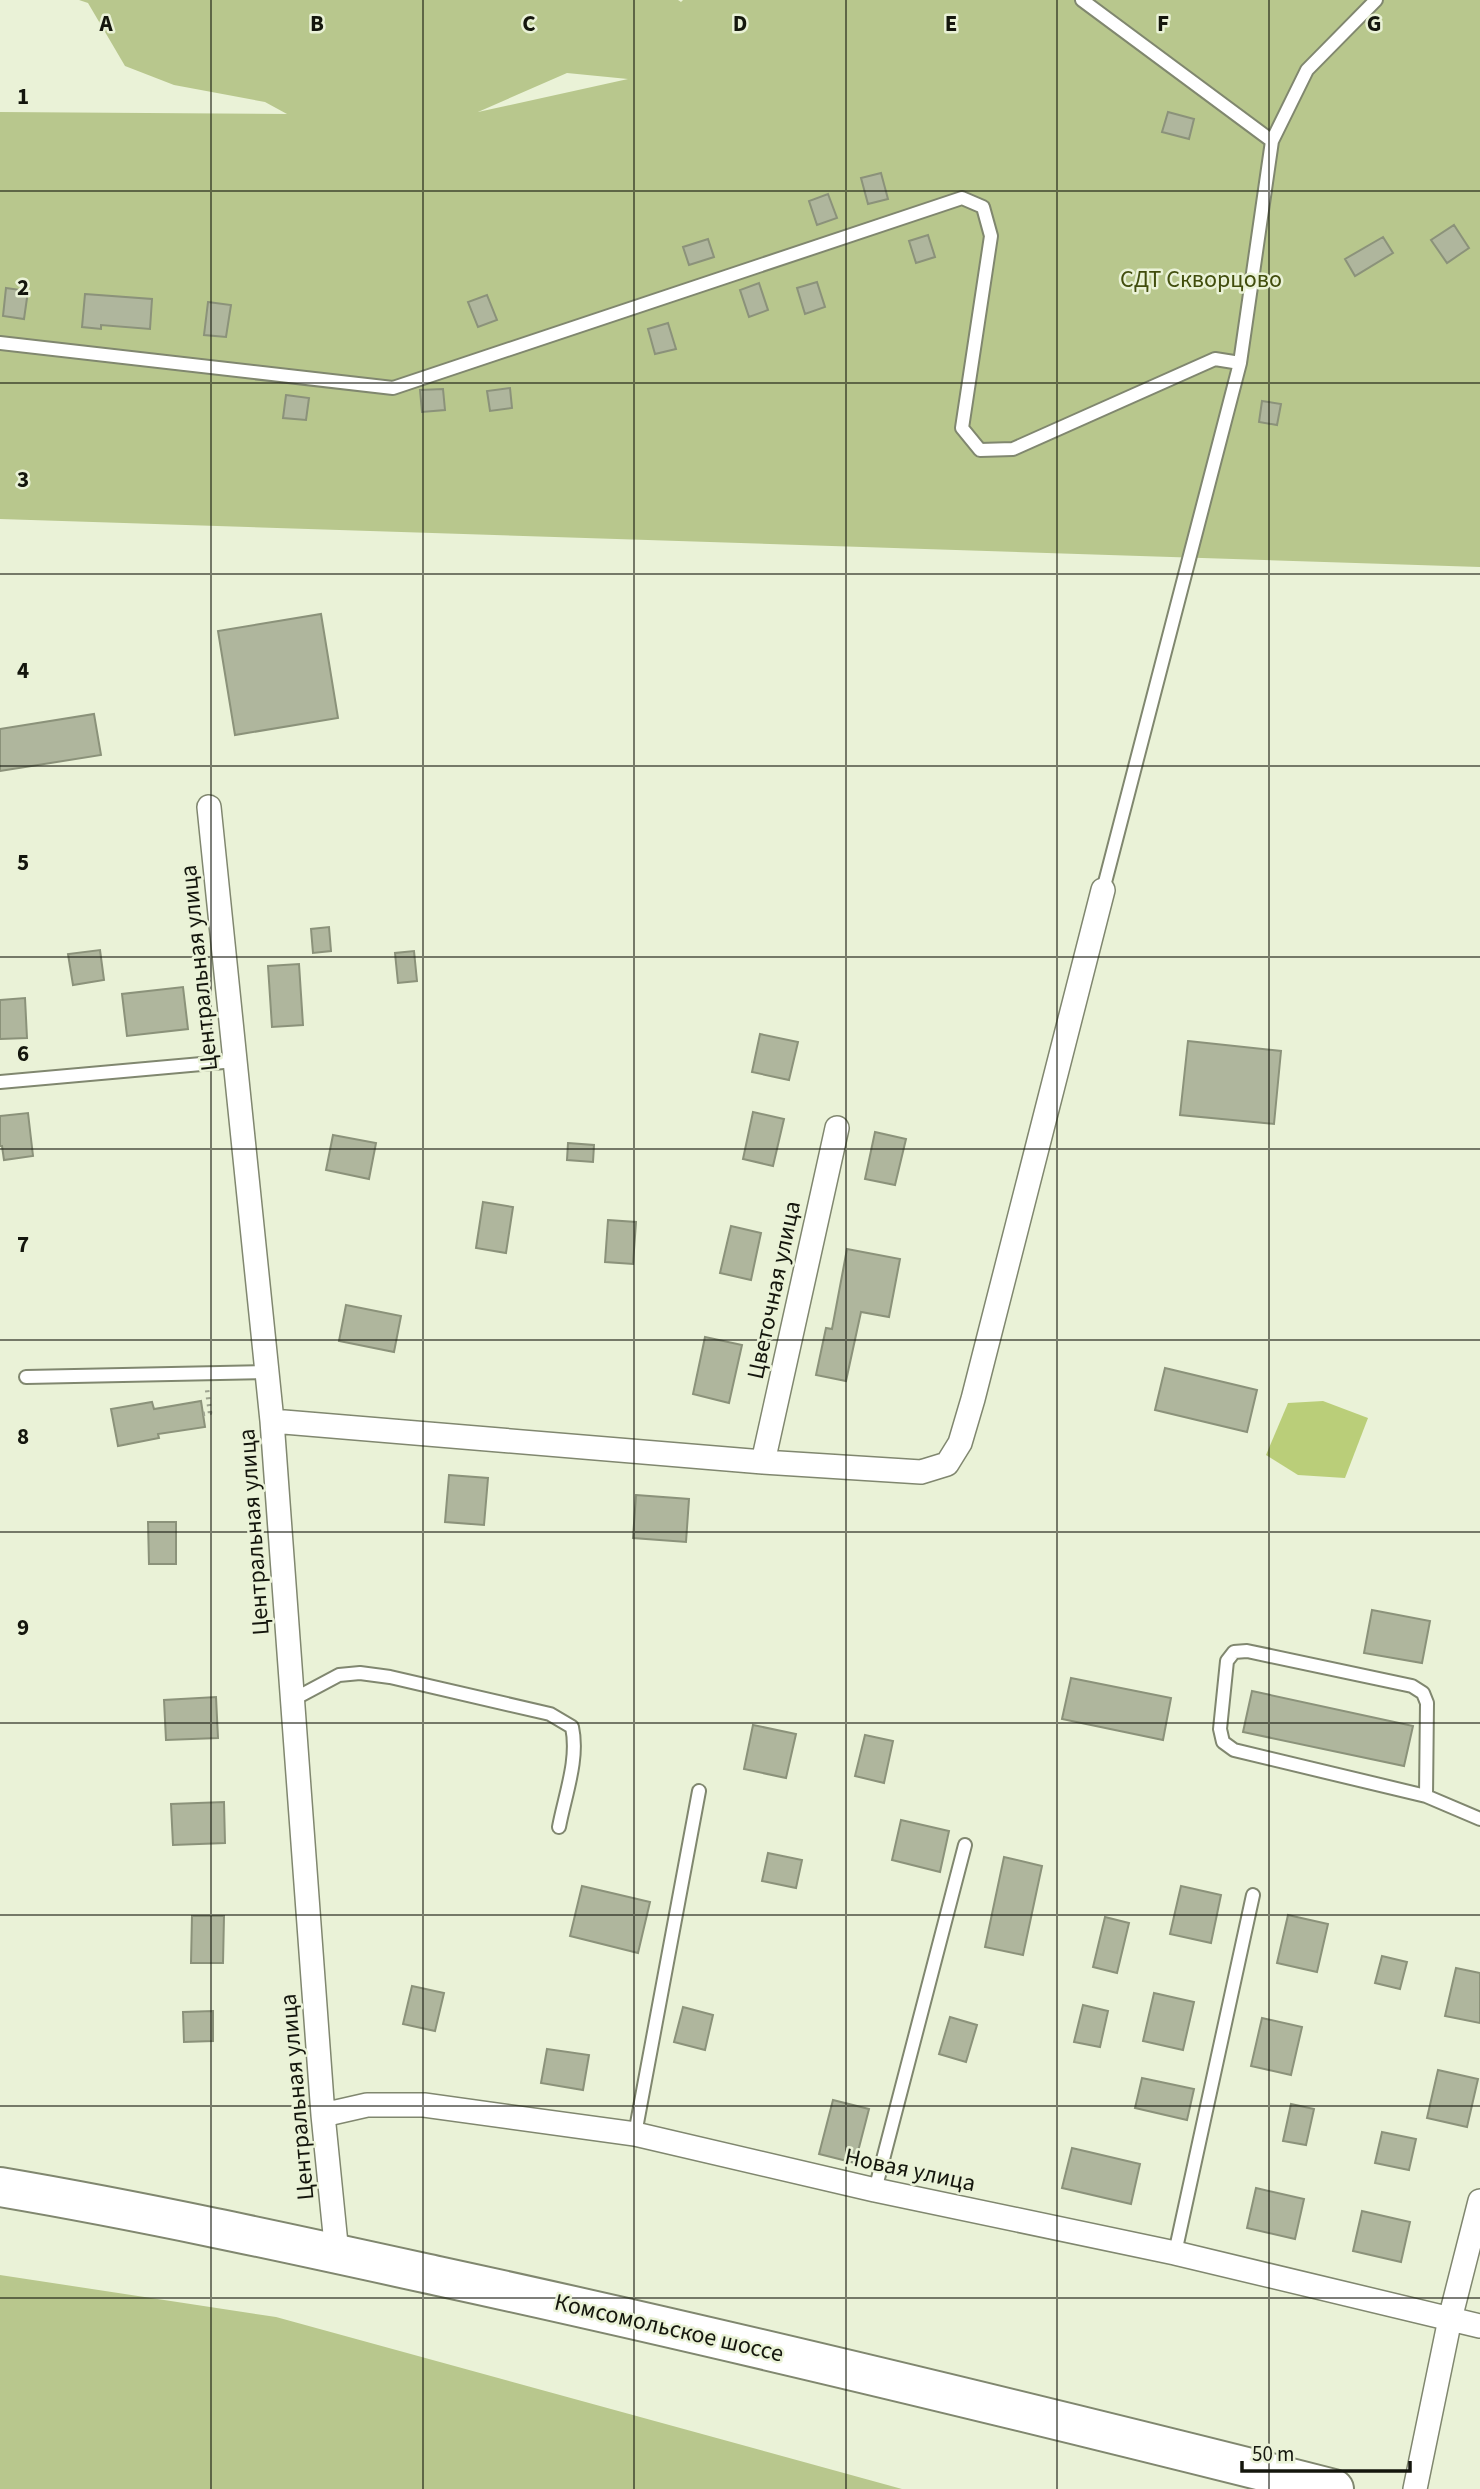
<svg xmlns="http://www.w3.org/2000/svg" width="1480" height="2489" font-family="'Source Sans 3',sans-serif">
<rect width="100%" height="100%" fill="#eaf2d7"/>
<path fill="#b8c78d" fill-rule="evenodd" d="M 79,0 L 678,0 L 681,2 L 683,0 L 1480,0 L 1480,567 L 0,519 L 0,112 L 287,114 L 265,102 L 174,85 L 125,66 L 88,3 ZM 567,73 L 628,79 L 478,112 Z
M 0,2275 L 276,2317 L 902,2489 L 0,2489 Z"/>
<path fill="#bace79" d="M 1323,1401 L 1368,1418 L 1345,1478 L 1298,1475 L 1266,1455 L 1288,1403 Z"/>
<path fill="#afb69d" stroke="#8b927a" stroke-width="2" d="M 1168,112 L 1194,119 L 1189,139 L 1162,132 Z
M 881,173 L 888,199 L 868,204 L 861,178 Z
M 828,194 L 837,218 L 817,225 L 809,201 Z
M 1454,225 L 1469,248 L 1447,263 L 1431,240 Z
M 928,235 L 935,257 L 916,263 L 909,241 Z
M 1383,237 L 1393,253 L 1355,276 L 1345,259 Z
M 708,239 L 714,257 L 689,265 L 683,247 Z
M 817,282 L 825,307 L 805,314 L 797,288 Z
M 759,283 L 768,310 L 749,317 L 740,290 Z
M 6,288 L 28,291 L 24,319 L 3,316 Z
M 85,294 L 152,299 L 150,329 L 101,325 L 101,329 L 82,327 Z
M 487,295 L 497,320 L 478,327 L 468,302 Z
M 208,302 L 231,305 L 226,337 L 204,335 Z
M 668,323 L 676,349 L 655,354 L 648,329 Z
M 510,388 L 512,408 L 490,411 L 487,391 Z
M 443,389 L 445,410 L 422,412 L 420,390 Z
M 286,395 L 309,398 L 306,420 L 283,418 Z
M 1262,401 L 1281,404 L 1277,425 L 1259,422 Z
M 321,614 L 338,718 L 235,735 L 218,631 Z
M 94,714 L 101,755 L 0,771 L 0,729 Z
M 329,927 L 331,951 L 313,953 L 311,929 Z
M 100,950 L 104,980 L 73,985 L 68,954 Z
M 414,951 L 417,981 L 398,983 L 395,953 Z
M 299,964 L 303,1025 L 272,1027 L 268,966 Z
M 183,987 L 188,1029 L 127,1036 L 122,994 Z
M 25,998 L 27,1038 L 0,1039 L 0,1000 Z
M 760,1034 L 798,1042 L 789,1080 L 752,1072 Z
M 1188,1041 L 1281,1051 L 1274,1124 L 1180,1115 Z
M 753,1112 L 784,1119 L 773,1166 L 743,1159 Z
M 28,1113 L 33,1156 L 4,1160 L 2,1146 L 0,1146 L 0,1116 Z
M 875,1132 L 906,1139 L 895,1185 L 865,1179 Z
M 333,1135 L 376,1143 L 369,1179 L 326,1170 Z
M 568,1143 L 594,1145 L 593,1162 L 567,1160 Z
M 483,1202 L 513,1207 L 506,1253 L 476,1248 Z
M 608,1220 L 636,1222 L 633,1264 L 605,1262 Z
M 731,1226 L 761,1233 L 751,1280 L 720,1273 Z
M 847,1249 L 900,1259 L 889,1317 L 861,1312 L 846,1381 L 816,1375 L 826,1328 L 832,1329 Z
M 346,1305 L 401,1316 L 394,1352 L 339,1341 Z
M 705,1337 L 742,1345 L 729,1403 L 693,1394 Z
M 1165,1368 L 1257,1390 L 1247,1432 L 1155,1410 Z
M 201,1401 L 205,1427 L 158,1434 L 159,1438 L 118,1446 L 111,1409 L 152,1402 L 154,1409 Z
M 449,1475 L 488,1478 L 484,1525 L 445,1522 Z
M 636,1495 L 689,1499 L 686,1542 L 633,1538 Z
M 148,1522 L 176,1522 L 176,1564 L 149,1564 Z
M 1372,1610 L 1430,1621 L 1422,1663 L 1364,1653 Z
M 1071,1678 L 1171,1698 L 1163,1740 L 1062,1719 Z
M 1252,1691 L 1413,1726 L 1404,1766 L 1243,1732 Z
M 216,1697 L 218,1738 L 166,1740 L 164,1700 Z
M 753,1725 L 796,1734 L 786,1778 L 744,1769 Z
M 865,1735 L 893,1741 L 884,1783 L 855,1776 Z
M 224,1802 L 225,1843 L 173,1845 L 171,1804 Z
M 901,1820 L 949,1831 L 940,1872 L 892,1860 Z
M 768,1853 L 802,1860 L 796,1888 L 762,1881 Z
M 1004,1857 L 1042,1866 L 1023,1955 L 985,1947 Z
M 582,1886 L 650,1902 L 638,1953 L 570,1936 Z
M 1181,1886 L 1221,1895 L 1211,1943 L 1170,1934 Z
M 1288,1915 L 1328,1924 L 1317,1972 L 1277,1963 Z
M 192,1916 L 224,1916 L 223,1963 L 191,1963 Z
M 1105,1917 L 1129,1923 L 1117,1973 L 1093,1967 Z
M 1382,1956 L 1407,1962 L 1400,1989 L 1375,1983 Z
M 1456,1968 L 1480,1973 L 1480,2023 L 1445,2016 Z
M 412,1986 L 444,1993 L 435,2031 L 403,2024 Z
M 1154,1993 L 1194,2002 L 1183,2050 L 1143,2041 Z
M 1083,2005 L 1108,2011 L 1100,2047 L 1074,2042 Z
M 683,2007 L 713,2015 L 705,2050 L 674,2042 Z
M 213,2011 L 213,2041 L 184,2042 L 183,2012 Z
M 950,2017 L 977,2025 L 966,2062 L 939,2054 Z
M 1262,2018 L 1302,2027 L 1291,2075 L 1251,2066 Z
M 547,2049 L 589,2055 L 583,2090 L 541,2083 Z
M 1438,2070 L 1478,2079 L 1467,2127 L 1427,2118 Z
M 1142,2078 L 1194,2089 L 1187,2120 L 1135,2108 Z
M 833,2100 L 869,2109 L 855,2163 L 819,2154 Z
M 1291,2104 L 1314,2109 L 1306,2145 L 1283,2141 Z
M 1382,2132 L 1416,2139 L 1409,2170 L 1375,2163 Z
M 1072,2148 L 1140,2164 L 1131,2204 L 1062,2188 Z
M 1256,2188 L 1304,2199 L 1295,2239 L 1247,2228 Z
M 1362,2211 L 1410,2222 L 1401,2262 L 1353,2251 Z"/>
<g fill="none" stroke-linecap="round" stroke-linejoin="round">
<g stroke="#80876f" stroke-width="16">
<path id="lane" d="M 1082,0 L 1272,141
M 0,343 L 393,388 L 962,198 L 983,207 L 991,236 L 962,428 L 980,450 L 1013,449 L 1215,359 L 1240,363
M 1103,890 L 1240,363 L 1272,141 L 1307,70 L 1376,0
M 0,1082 L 235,1061
M 26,1377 L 267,1372
M 294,1699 L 339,1675 L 360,1673 L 390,1677 L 550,1714 L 572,1727 C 579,1759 565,1795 559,1827
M 1426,1796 L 1427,1703 L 1423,1693 L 1412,1686 L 1247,1651 L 1234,1652 L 1227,1661 L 1220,1729 L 1223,1742 L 1234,1750 L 1426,1796 L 1480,1819
M 635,2134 L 699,1791
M 875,2190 L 965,1845
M 1175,2253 L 1253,1895"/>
</g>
<g stroke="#80876f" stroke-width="26">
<path id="street" d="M 209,807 L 272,1421 L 323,2115 L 337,2254
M 272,1421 L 763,1462 L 921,1472 L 947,1464 L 960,1443 L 973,1399 L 1103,890
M 763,1462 L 837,1128
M 323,2115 L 367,2105 L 424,2105 L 635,2134 L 875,2190 L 1175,2253 L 1480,2326
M 1415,2489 L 1450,2319 L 1480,2201"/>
</g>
<g stroke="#80876f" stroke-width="42">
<path id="highway" d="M 0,2187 C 147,2212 292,2244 438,2276 C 738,2341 1036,2414 1334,2489"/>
</g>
<path stroke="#9ea490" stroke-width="4.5" stroke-dasharray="2 5" stroke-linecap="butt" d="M 203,1414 L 210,1413 L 207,1389"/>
<use href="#lane" stroke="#fff" stroke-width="12"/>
<use href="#street" stroke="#fff" stroke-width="23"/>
<use href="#highway" stroke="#fff" stroke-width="38"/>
</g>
<path fill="none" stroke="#14160d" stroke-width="2" stroke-opacity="0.55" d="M 211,0 L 211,2489M 423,0 L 423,2489M 634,0 L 634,2489M 846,0 L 846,2489M 1057,0 L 1057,2489M 1269,0 L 1269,2489M 0,191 L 1480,191M 0,383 L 1480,383M 0,574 L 1480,574M 0,766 L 1480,766M 0,957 L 1480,957M 0,1149 L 1480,1149M 0,1340 L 1480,1340M 0,1532 L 1480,1532M 0,1723 L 1480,1723M 0,1915 L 1480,1915M 0,2106 L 1480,2106M 0,2298 L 1480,2298"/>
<g text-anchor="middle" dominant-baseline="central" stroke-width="5" stroke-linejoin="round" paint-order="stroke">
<g font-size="24" fill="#414d0d" stroke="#eaf2d7">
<text x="1201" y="279">СДТ Скворцово</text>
</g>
<g font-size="24" fill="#14160d" stroke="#eaf2d7">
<text transform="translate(199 968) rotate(-96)">Центральная улица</text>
<text transform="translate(774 1290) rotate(-78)">Цветочная улица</text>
<text transform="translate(254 1532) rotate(-94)">Центральная улица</text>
<text transform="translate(297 2097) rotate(-95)">Центральная улица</text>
<text transform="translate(910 2170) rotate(12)">Новая улица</text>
<text transform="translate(669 2328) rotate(13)">Комсомольское шоссе</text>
</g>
</g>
<g font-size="23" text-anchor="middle" font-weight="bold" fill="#14160d" stroke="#eaf2d7" stroke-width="5" stroke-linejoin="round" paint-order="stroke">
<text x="106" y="31">A</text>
<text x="317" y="31">B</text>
<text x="529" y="31">C</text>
<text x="740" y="31">D</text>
<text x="951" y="31">E</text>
<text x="1163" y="31">F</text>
<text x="1374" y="31">G</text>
<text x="23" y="104">1</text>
<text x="23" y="295">2</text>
<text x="23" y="487">3</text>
<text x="23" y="678">4</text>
<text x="23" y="870">5</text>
<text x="23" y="1061">6</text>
<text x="23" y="1252">7</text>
<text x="23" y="1444">8</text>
<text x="23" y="1635">9</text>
</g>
<path d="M1242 2461v10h168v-10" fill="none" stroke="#14160d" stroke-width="3.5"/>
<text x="1252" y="2461" font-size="21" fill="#14160d" stroke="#eaf2d7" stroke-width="5" paint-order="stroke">50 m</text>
</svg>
